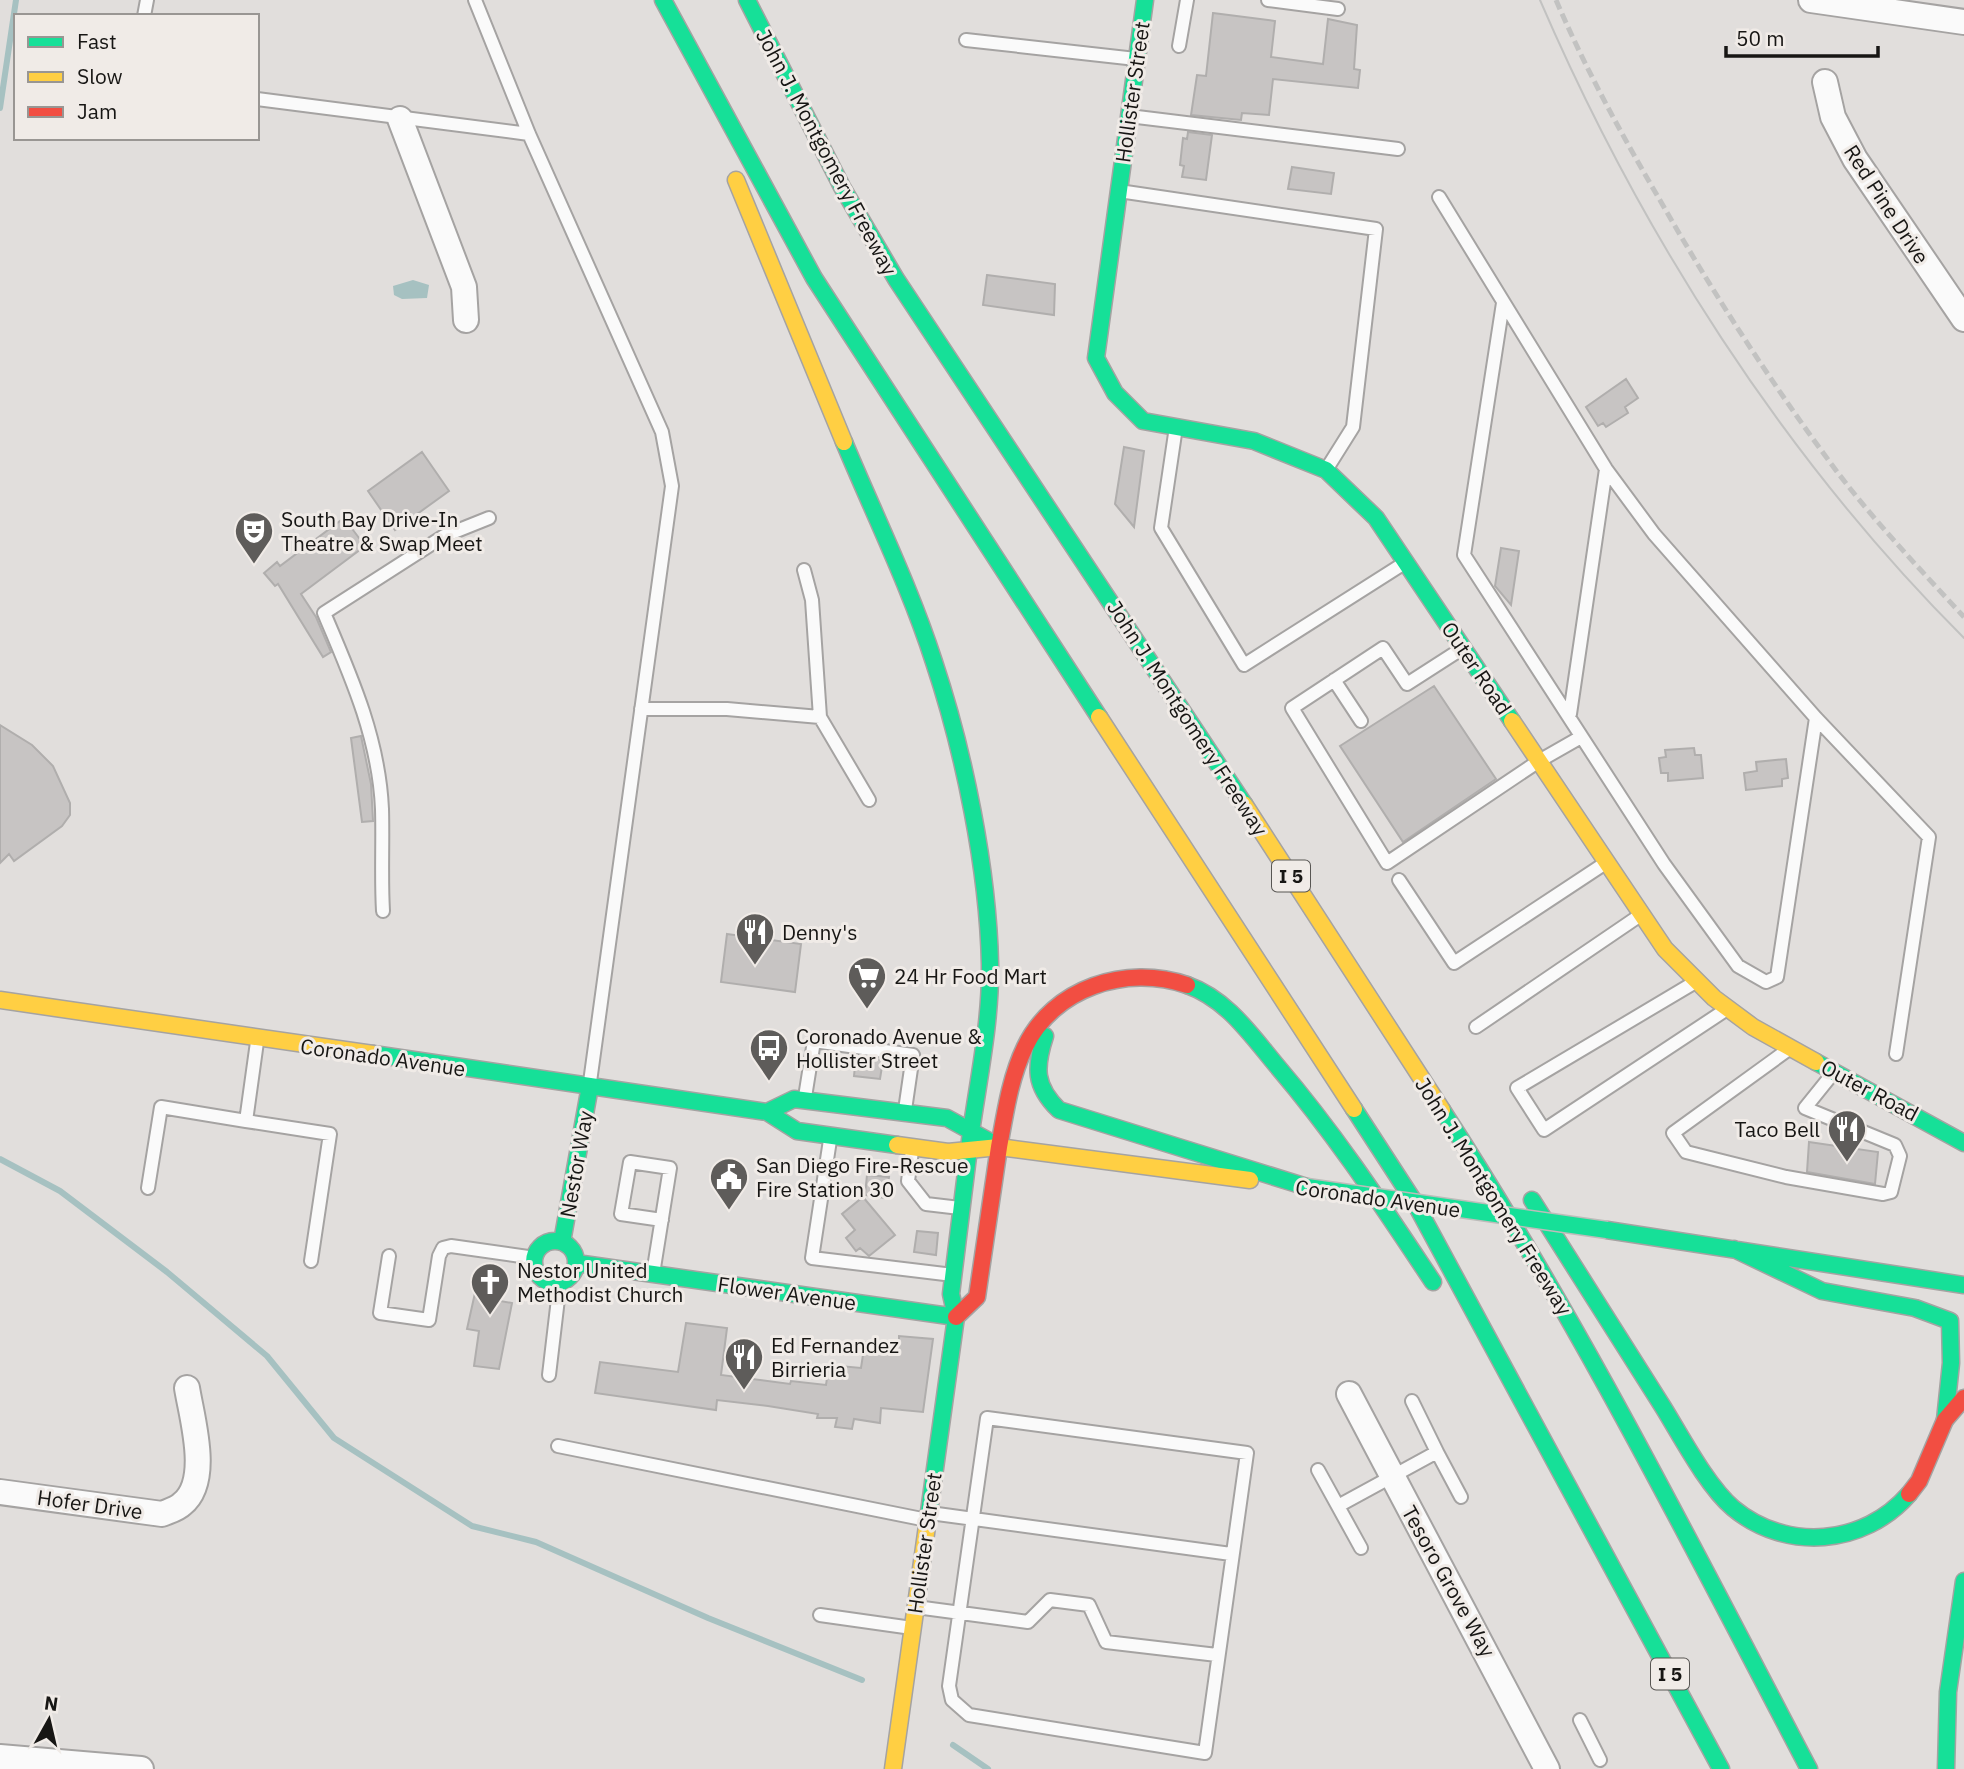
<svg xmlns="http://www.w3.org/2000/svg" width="1964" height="1769" font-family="'IBM Plex Sans',sans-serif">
<rect width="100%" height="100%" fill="#e1dedc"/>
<path fill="#a6c1c1" d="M 413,280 L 429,285 L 427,298 L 402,299 L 394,295 L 393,286 Z"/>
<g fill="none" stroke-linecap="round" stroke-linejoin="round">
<path stroke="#a6c1c1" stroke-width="6" d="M 0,108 L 16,0
M 0,1159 L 60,1191 L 167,1272 L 267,1356 L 334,1438 L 472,1526 L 536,1542 L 708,1618 L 862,1680
M 953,1745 L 988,1769"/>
</g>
<path fill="#c7c4c3" stroke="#b0aead" stroke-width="2" d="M 1213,13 L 1275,21 L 1271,57 L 1323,64 L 1328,19 L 1357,25 L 1354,69 L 1360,70 L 1358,88 L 1273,79 L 1269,115 L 1242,113 L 1241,120 L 1191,115 L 1197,75 L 1206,76 Z
M 1188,132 L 1212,135 L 1206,180 L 1182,177 L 1184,166 L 1180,165 L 1183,138 L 1187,139 Z
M 1292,167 L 1334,173 L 1331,194 L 1288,189 Z
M 987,275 L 1055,284 L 1054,315 L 983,305 Z
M 1626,379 L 1638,398 L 1625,407 L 1628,413 L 1606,427 L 1603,423 L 1598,426 L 1586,407 Z
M 1124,447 L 1144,451 L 1134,527 L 1115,504 Z
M 422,452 L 449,491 L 395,530 L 368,491 Z
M 344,518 L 365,546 L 301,594 L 316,617 L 331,652 L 323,657 L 278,584 L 275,586 L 264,573 L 277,562 L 280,566 Z
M 1501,548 L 1519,551 L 1511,605 L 1495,586 Z
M 1434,686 L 1496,779 L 1403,842 L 1340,746 Z
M 0,725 L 32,745 L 53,766 L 70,803 L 70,815 L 62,826 L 14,861 L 9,854 L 0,863 Z
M 361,736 L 371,784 L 373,821 L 362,822 L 351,738 Z
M 1694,748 L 1695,755 L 1701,755 L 1703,778 L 1668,781 L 1668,773 L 1661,773 L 1659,758 L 1666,757 L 1665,750 Z
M 1786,759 L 1788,778 L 1782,779 L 1782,786 L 1746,790 L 1744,773 L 1757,771 L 1756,762 Z
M 727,934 L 801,944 L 795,992 L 721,982 Z
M 856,1056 L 883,1060 L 880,1079 L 854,1076 Z
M 1809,1142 L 1878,1152 L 1875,1184 L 1807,1172 Z
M 867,1175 L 889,1177 L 886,1198 L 865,1195 Z
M 863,1197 L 895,1235 L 869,1256 L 860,1248 L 856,1251 L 846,1238 L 855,1230 L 842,1214 Z
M 917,1231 L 938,1233 L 936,1255 L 914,1252 Z
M 477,1284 L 502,1288 L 500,1301 L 512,1303 L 499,1369 L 474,1366 L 479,1331 L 467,1329 Z
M 686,1323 L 727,1328 L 721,1375 L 790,1384 L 791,1381 L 826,1385 L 829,1365 L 861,1368 L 865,1342 L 899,1345 L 899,1336 L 933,1339 L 923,1412 L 881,1408 L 880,1423 L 854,1419 L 852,1429 L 835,1427 L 837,1418 L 817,1418 L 818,1414 L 768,1406 L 717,1400 L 716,1410 L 595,1393 L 600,1362 L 678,1372 Z"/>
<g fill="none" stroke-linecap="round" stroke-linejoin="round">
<g stroke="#a5a3a2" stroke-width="16">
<path id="lane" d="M 475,0 L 529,134 L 662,432 L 672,486 L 590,1082
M 1268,0 L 1338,9
M 144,16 L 147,0
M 966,40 L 1136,59
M 1179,46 L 1187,0
M 257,99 L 529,134
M 1129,116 L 1398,149
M 1119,191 L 1376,229 L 1353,427 L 1326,470
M 1439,197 L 1606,469 L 1654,534 L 1816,718 L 1929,837 L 1896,1054
M 1503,303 L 1464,555 L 1664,864 L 1738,966 L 1766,982 L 1777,977 L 1816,718
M 1176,427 L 1161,528 L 1244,665 L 1406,562
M 1463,648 L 1407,684 L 1383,648 L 1292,708 L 1387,863 L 1539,761 L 1581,737
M 1334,680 L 1361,721
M 641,709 L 727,709 L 820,717 L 812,600 L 804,570
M 1570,714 L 1606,469
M 820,717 L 869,800
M 1399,880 L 1454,963 L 1607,862
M 383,911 C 381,877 383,843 382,809 C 379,739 351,676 324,613 L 444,536 L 489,518
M 1697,981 L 1517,1088 L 1544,1130 L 1727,1009
M 1476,1027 L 1642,914
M 1789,1049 L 1673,1133 L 1686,1152 L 1786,1177 L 1883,1194 L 1891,1192 L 1900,1156 L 1895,1145 L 1805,1108 L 1834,1072
M 805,1097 L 814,1041 L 913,1055 L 905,1110
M 246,1121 L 330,1134 L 311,1261
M 830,1140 L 812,1258 L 953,1275
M 912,1151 L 908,1181 L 926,1204 L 960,1208
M 148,1188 L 161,1107 L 246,1121 L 257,1042
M 389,1256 L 380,1313 L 429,1320 L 439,1256 L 443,1248 L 451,1246 L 535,1258
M 653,1274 L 670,1168 L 630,1162 L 621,1214 L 662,1220
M 549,1375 L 560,1282
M 987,1418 L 1247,1453 L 1205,1753 L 969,1715 L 952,1700 L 949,1686 Z
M 558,1446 L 927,1520
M 1437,1452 L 1461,1497
M 1318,1470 L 1361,1548
M 1338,1506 L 1437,1452 L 1412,1401
M 930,1513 L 1231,1554
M 916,1607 L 1028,1622 L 1050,1600 L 1089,1605 L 1106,1642 L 1217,1655
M 820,1615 L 912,1628
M 1580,1720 L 1600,1760"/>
</g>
<g stroke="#a5a3a2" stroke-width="28">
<path id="street" d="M 1811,0 L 1964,22
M 1825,82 L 1833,117 L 1855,159 L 1964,319
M 400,119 L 464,287 L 466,320
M 1349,1394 L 1547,1769
M 0,1492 L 162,1514 C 169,1511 177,1509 182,1504 C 211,1481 192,1419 187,1388
M 0,1757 L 141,1769"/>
</g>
<g stroke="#a5a3a2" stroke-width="19">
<path id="fast" d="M 663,0 L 814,278 L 1099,717
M 747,0 L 842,187 L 896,279 L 1244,804
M 1145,0 L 1096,358 L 1115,393 L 1143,421 L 1254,441 L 1326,470 L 1376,518 L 1512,721
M 844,442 C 874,514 910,587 934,662 C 964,752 988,869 990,964 C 991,1020 979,1076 971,1132
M 1187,985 C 1227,999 1251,1035 1277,1066 C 1336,1135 1383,1207 1433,1282
M 1045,1036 C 1035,1067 1034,1086 1059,1110 L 1307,1187
M 373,1054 L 767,1112 L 797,1131 L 897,1145
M 1816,1062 L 1964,1143
M 1354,1109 L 1415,1203 L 1721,1769
M 1442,1110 C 1579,1321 1692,1546 1809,1769
M 767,1112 L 794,1099 L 947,1118 L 998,1146
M 1532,1200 C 1576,1269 1619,1338 1663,1407 C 1681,1436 1707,1486 1733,1508 C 1786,1552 1864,1546 1909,1494
M 1607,1230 L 1964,1285
M534 1262a21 21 0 1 1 42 0a21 21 0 1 1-42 0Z
M 562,1242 L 590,1086
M 1734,1249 L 1822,1291 L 1915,1308 L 1950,1321 L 1951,1363 L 1945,1420
M 576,1263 L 956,1317
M 928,1519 L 956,1317 L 951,1294 L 971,1132
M 1946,1769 L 1948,1692 L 1964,1581"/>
</g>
<g stroke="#a5a3a2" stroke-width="19">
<path id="slow" d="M 736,180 L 844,442
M 1099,717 L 1354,1109
M 1512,721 L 1665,949 L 1714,998 L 1753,1027 L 1816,1062
M 1244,804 L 1442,1110
M 0,1000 L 373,1054
M 897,1145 L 948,1152 L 999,1147 L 1250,1180
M 893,1769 L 928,1519"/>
</g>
<g stroke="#a5a3a2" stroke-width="19">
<path id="jam" d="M 999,1147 C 1005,1114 1010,1078 1025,1047 C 1053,988 1126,964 1187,985
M 956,1317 L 977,1297 L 999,1147
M 1909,1494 L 1919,1481 L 1945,1420 L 1964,1398"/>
</g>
<use href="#lane" stroke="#fafafa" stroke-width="12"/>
<use href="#street" stroke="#fafafa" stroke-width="24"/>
<use href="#fast" stroke="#16e098" stroke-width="16"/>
<use href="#slow" stroke="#ffcf43" stroke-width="16"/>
<use href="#jam" stroke="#f24e42" stroke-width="16"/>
<path stroke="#c2c2c1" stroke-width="2" d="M 1540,0 C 1641,234 1783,457 1964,638"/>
<path stroke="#c2c2c1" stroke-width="5" stroke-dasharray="10 5" stroke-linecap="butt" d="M 1556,0 C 1586,70 1623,137 1661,202 C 1713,293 1770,381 1832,465 C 1872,519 1919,568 1964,617"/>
<g stroke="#bdbcba" stroke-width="19" stroke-linecap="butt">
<path id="fast-bridge" d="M 1307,1187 L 1607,1230"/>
</g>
<use href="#fast-bridge" stroke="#16e098" stroke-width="16"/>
</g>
<defs>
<g id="theatre-pin" transform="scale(2.0125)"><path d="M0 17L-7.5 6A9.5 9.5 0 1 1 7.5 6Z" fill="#5e5c5a" stroke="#f0ebe7"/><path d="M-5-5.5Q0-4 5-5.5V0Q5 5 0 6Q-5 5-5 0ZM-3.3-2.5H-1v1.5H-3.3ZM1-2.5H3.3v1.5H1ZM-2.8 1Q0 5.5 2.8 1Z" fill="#fff"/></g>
<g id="restaurant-pin" transform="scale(2.0125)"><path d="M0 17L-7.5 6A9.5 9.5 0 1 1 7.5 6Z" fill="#5e5c5a" stroke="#f0ebe7"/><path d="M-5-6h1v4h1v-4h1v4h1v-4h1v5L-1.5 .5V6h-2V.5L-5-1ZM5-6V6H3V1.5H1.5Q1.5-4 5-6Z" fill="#fff"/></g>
<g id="supermarket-pin" transform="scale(2.0125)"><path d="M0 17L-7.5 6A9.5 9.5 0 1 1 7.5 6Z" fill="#5e5c5a" stroke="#f0ebe7"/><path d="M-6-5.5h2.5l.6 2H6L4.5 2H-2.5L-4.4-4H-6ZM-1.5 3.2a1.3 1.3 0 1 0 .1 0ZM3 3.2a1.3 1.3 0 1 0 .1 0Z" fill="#fff"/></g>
<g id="bus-pin" transform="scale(2.0125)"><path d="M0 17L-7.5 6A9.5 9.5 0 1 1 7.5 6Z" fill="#5e5c5a" stroke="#f0ebe7"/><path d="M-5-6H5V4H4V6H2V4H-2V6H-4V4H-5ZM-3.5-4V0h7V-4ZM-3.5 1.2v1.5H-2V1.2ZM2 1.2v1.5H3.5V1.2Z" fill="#fff"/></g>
<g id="civic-pin" transform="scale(2.0125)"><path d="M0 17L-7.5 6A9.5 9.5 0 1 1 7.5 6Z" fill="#5e5c5a" stroke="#f0ebe7"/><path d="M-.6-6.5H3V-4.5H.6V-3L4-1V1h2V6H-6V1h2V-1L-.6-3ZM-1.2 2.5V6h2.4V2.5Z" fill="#fff"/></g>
<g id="church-pin" transform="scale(2.0125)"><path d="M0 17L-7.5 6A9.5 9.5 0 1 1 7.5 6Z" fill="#5e5c5a" stroke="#f0ebe7"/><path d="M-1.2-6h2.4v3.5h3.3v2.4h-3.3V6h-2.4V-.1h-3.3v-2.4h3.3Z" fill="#fff"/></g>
</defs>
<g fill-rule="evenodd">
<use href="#theatre-pin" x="254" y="531"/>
<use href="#restaurant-pin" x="755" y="932"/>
<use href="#supermarket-pin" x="867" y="976"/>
<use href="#bus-pin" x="769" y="1048"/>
<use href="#restaurant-pin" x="1847" y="1129"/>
<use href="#civic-pin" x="729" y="1177"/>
<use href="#church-pin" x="490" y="1282"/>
<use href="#restaurant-pin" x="744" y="1357"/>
</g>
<g text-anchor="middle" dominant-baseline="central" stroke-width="6" stroke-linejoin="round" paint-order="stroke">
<g fill="#f0ebe7" stroke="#585653" stroke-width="2">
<rect x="1272" y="860.5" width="38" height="31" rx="5"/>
<rect x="1651" y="1658.5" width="38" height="31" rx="5"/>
</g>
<g font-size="19" font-weight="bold" fill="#171614">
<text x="1291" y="876">I 5</text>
<text x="1670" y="1674">I 5</text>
</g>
<g font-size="21" fill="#171614" stroke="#f0ebe7">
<text transform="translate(1132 92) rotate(-82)">Hollister Street</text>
<text transform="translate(827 152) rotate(62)">John J. Montgomery Freeway</text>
<text transform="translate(1887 204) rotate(57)">Red Pine Drive</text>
<text transform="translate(1477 668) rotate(56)">Outer Road</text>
<text transform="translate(1188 718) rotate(57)">John J. Montgomery Freeway</text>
<text transform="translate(383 1057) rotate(8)">Coronado Avenue</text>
<text transform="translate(1870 1090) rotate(28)">Outer Road</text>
<text transform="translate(576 1164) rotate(-80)">Nestor Way</text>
<text transform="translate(1494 1196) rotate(58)">John J. Montgomery Freeway</text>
<text transform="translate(1378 1198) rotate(8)">Coronado Avenue</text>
<text transform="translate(787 1293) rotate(8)">Flower Avenue</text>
<text transform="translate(90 1504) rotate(8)">Hofer Drive</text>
<text transform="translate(924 1543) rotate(-82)">Hollister Street</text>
<text transform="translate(1449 1581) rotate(61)">Tesoro Grove Way</text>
</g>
<g font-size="21" fill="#171614" stroke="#f0ebe7" text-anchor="start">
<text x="281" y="519">South Bay Drive-In<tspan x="281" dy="24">Theatre &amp; Swap Meet</tspan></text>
<text x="782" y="932">Denny's</text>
<text x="894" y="976">24 Hr Food Mart</text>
<text x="796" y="1036">Coronado Avenue &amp;<tspan x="796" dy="24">Hollister Street</tspan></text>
<text x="1820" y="1129" text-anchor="end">Taco Bell</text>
<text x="756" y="1165">San Diego Fire-Rescue<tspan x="756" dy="24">Fire Station 30</tspan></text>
<text x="517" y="1270">Nestor United<tspan x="517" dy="24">Methodist Church</tspan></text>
<text x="771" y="1345">Ed Fernandez<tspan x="771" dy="24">Birrieria</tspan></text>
</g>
</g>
<rect x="14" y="14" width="245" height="126" fill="#f0ebe7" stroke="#999693" stroke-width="2"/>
<rect x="28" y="37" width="35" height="10" fill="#16e098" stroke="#999693" stroke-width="2"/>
<text x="77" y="49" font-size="21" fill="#171614">Fast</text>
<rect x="28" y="72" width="35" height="10" fill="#ffcf43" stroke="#999693" stroke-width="2"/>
<text x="77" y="84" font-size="21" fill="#171614">Slow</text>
<rect x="28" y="107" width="35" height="10" fill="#f24e42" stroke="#999693" stroke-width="2"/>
<text x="77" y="119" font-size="21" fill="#171614">Jam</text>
<g transform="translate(49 1720) rotate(8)" stroke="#f0ebe7" stroke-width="5" paint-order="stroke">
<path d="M0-5L12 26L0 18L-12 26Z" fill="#171614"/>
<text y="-10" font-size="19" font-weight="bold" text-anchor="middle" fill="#171614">N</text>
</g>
<path d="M1726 46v10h152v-10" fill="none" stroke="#171614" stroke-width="3.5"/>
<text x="1736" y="46" font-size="21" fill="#171614" stroke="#f0ebe7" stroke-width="5" paint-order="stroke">50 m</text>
</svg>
